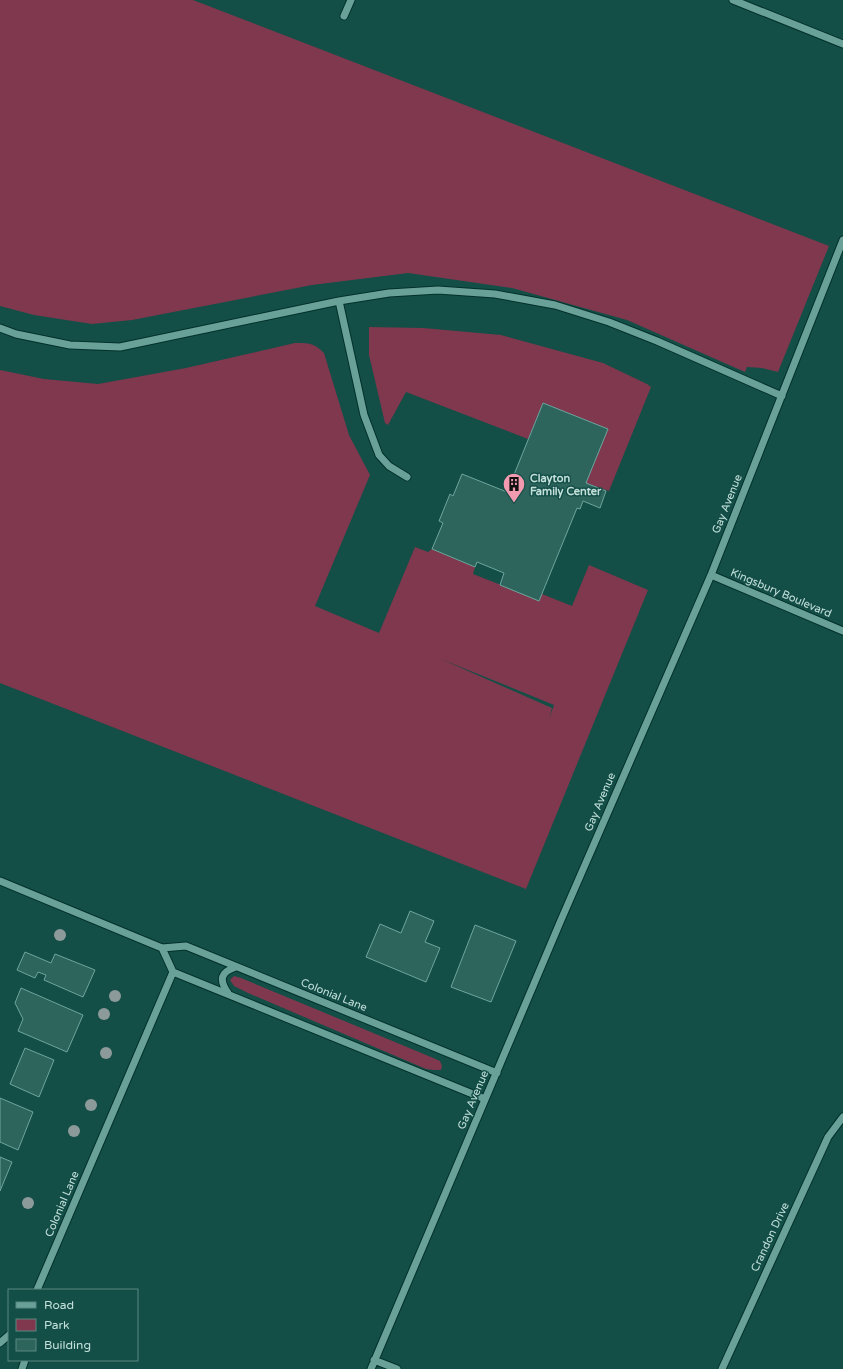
<svg xmlns="http://www.w3.org/2000/svg" width="843" height="1369" font-family="'Varela Round',sans-serif">
<rect width="100%" height="100%" fill="#134e47"/>
<path fill="#7f384d" fill-rule="evenodd" d="M 0,0 L 193,0 L 829,246 L 778,372 L 762,368 L 747,367 L 745,372 L 627,320 L 512,288 L 408,273 L 312,285 L 132,320 L 92,324 L 34,315 L 0,306 Z
M 369,327 L 423,328 L 501,335 L 603,363 L 647,384 L 651,387 L 609,491 L 586,483 L 608,429 L 543,403 L 528,439 L 406,392 L 388,425 L 385,423 L 369,355 Z
M 295,343 C 309,343 314,343 324,353 L 349,435 L 370,475 L 315,606 L 379,633 L 415,547 L 428,552 L 432,549 L 475,567 L 473,574 L 539,600 L 542,594 L 572,606 L 589,565 L 648,590 L 526,889 L 0,683 L 0,370 L 44,379 L 98,384 L 186,368 ZM 441,659 L 554,705 L 549,719 L 552,708 Z
M 234,976 L 241,978 L 431,1057 L 440,1061 L 442,1066 L 441,1070 L 434,1070 L 426,1069 L 248,993 L 234,986 L 230,980 Z"/>
<path fill="#2d655d" stroke="#6ea69d" d="M 543,403 L 608,429 L 586,483 L 606,491 L 600,508 L 583,501 L 580,509 L 577,508 L 539,601 L 500,585 L 504,573 L 477,562 L 475,567 L 432,549 L 443,523 L 439,521 L 450,494 L 453,496 L 462,474 L 507,492 Z
M 410,911 L 434,921 L 425,942 L 440,948 L 426,982 L 366,957 L 380,924 L 401,933 Z
M 475,925 L 516,941 L 491,1002 L 451,987 Z
M 25,952 L 51,963 L 55,954 L 95,970 L 83,997 L 44,980 L 46,975 L 38,972 L 35,978 L 17,970 Z
M 21,988 L 83,1015 L 67,1052 L 18,1031 L 23,1019 L 15,1003 Z
M 25,1048 L 54,1060 L 39,1097 L 10,1084 Z
M 0,1098 L 33,1112 L 18,1150 L 0,1142 Z
M 0,1157 L 12,1162 L 0,1191 Z"/>
<g fill="none" stroke-linecap="round" stroke-linejoin="round">
<g stroke="#03312c" stroke-width="9">
<path id="minor" d="M 733,0 L 843,44
M 344,16 L 351,0
M 339,301 L 364,415 L 379,455 L 389,466 L 407,477
M 0,328 L 16,334 L 70,345 L 120,347 L 339,301 L 389,293 L 438,290 L 495,294 L 555,305 L 609,322 L 657,341 L 782,396
M 711,575 L 843,631
M 0,881 L 162,948 L 186,946 L 497,1073
M 162,948 L 173,972 L 485,1099
M 228,993 C 219,980 220,972 236,967
M 37,1290 L 173,972
M 0,1343 L 9,1335
M 374,1360 L 397,1369
M 22,1369 L 25,1360
M 371,1369 L 561,920 L 711,575 L 843,240
M 722,1369 L 828,1137 L 843,1117"/>
</g>
<use href="#minor" stroke="#69a198" stroke-width="7"/>
</g>
<g fill="#8d9a9a">
<circle cx="60" cy="935" r="6"/>
<circle cx="115" cy="996" r="6"/>
<circle cx="104" cy="1014" r="6"/>
<circle cx="106" cy="1053" r="6"/>
<circle cx="91" cy="1105" r="6"/>
<circle cx="74" cy="1131" r="6"/>
<circle cx="28" cy="1203" r="6"/>
</g>
<defs>
<g id="building-pin" transform="scale(1.15)"><path d="M0 17L-7.5 6A9.5 9.5 0 1 1 7.5 6Z" fill="#f29ab0" stroke="#134e47"/><path d="M-4-6H4V6H1V3H-1V6H-4ZM-2.5-4.3h1.7v1.8h-1.7ZM.8-4.3h1.7v1.8H.8ZM-2.5-1h1.7V.8h-1.7ZM.8-1h1.7V.8H.8Z" fill="#111"/></g>
</defs>
<g fill-rule="evenodd">
<use href="#building-pin" x="514" y="484"/>
</g>
<g text-anchor="middle" dominant-baseline="central" stroke-width="3" stroke-linejoin="round" paint-order="stroke">
<g font-size="11" font-weight="bold" fill="#c4e0db" stroke="#134e47" text-anchor="start">
<text x="530" y="478">Clayton<tspan x="530" dy="13">Family Center</tspan></text>
</g>
<g font-size="11" fill="#c4e0db" stroke="#134e47">
<text transform="translate(727 504) rotate(-68)">Gay Avenue</text>
<text transform="translate(781 593) rotate(23)">Kingsbury Boulevard</text>
<text transform="translate(600 802) rotate(-67)">Gay Avenue</text>
<text transform="translate(334 995) rotate(22)">Colonial Lane</text>
<text transform="translate(473 1100) rotate(-67)">Gay Avenue</text>
<text transform="translate(62 1204) rotate(-67)">Colonial Lane</text>
<text transform="translate(770 1237) rotate(-65)">Crandon Drive</text>
</g>
</g>
<rect x="8" y="1289" width="130" height="72" fill="#134e47" stroke="#5a8882"/>
<rect x="16" y="1302" width="20" height="6" fill="#69a198" stroke="#5a8882"/>
<text x="44" y="1309" font-size="12" fill="#c4e0db">Road</text>
<rect x="16" y="1319" width="20" height="12" fill="#7f384d" stroke="#5a8882"/>
<text x="44" y="1329" font-size="12" fill="#c4e0db">Park</text>
<rect x="16" y="1339" width="20" height="12" fill="#2d655d" stroke="#5a8882"/>
<text x="44" y="1349" font-size="12" fill="#c4e0db">Building</text>
</svg>
